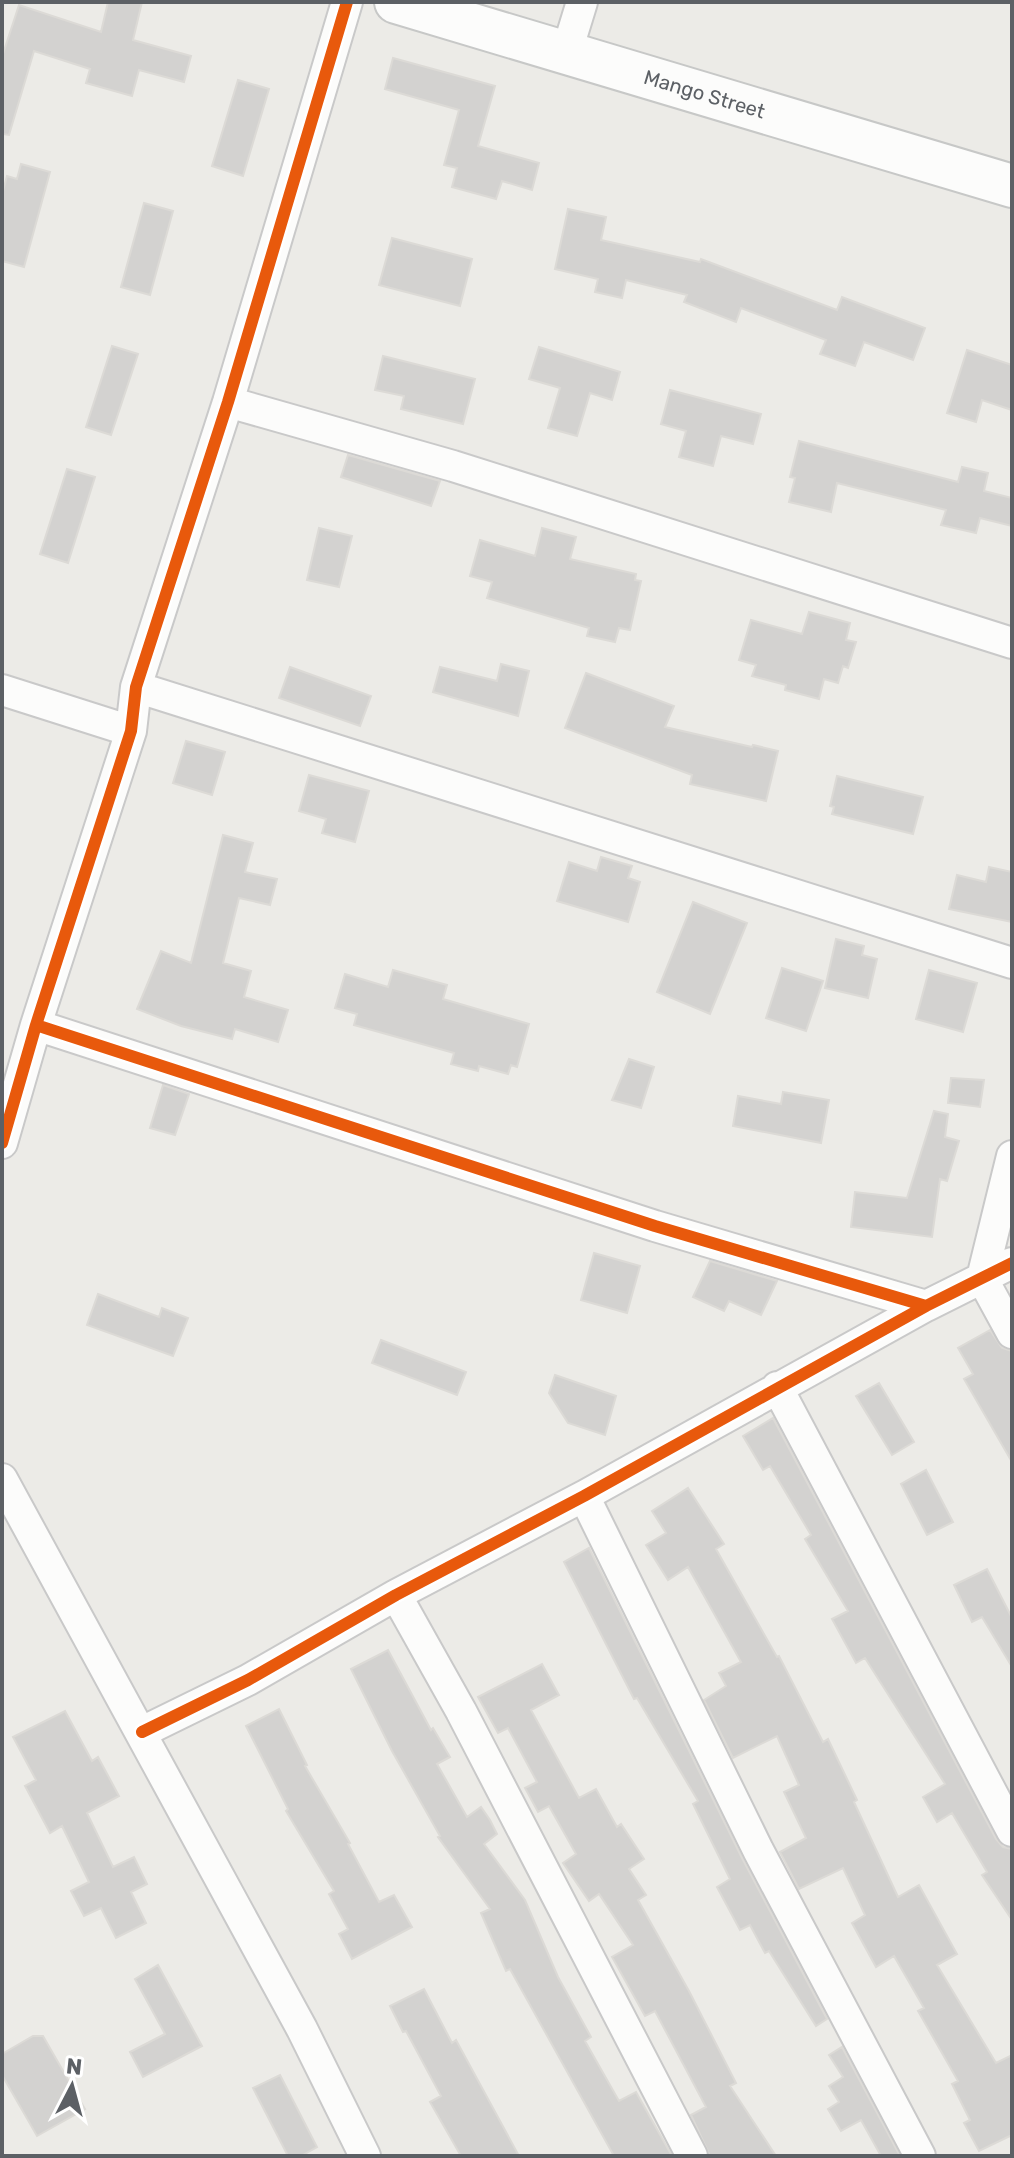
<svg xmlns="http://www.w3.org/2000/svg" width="1014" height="2158" font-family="Rubik,sans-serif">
<rect width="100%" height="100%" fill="#ecebe7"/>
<path fill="#d3d2d0" stroke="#dcdad6" stroke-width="2" d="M 108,2 L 142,2 L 133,40 L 191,56 L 184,82 L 139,70 L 132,96 L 86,83 L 90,69 L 34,51 L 9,135 L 2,134 L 2,57 L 19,5 L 101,32 Z
M 393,58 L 495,86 L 478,146 L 539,163 L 532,190 L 502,181 L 496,199 L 452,187 L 457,168 L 444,165 L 459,110 L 385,89 Z
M 238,80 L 269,89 L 243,176 L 212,166 Z
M 21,164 L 50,172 L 24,267 L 2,261 L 2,195 L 7,176 L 17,179 Z
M 144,203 L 173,211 L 150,295 L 121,287 Z
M 568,209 L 606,217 L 601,240 L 700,262 L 701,259 L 837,310 L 842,297 L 925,328 L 913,360 L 864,342 L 855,366 L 820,354 L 826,340 L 741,308 L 736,322 L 684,302 L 687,295 L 626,280 L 622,298 L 595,292 L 598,279 L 555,269 Z
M 392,238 L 472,259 L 460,306 L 379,285 Z
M 112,346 L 138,354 L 111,435 L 86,427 Z
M 539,347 L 620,372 L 612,400 L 590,393 L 577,436 L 548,428 L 560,388 L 529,379 Z
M 967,350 L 1012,365 L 1012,410 L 982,400 L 976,422 L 947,413 Z
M 383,356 L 475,379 L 463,424 L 401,409 L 404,396 L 375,390 Z
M 670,390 L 761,414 L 753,444 L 721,436 L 713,466 L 679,457 L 686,431 L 661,424 Z
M 799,441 L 958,482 L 962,467 L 988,473 L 984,491 L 1012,498 L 1012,526 L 980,518 L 976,533 L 941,525 L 946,510 L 837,483 L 831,512 L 789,502 L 795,478 L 790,477 Z
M 348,455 L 440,481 L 431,506 L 341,477 Z
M 67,469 L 95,477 L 68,563 L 40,554 Z
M 319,528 L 352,536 L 339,587 L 307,580 Z
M 542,528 L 576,537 L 570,559 L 636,574 L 635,580 L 641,581 L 630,630 L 619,628 L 615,642 L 587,636 L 589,628 L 487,598 L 492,582 L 470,576 L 480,540 L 535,556 Z
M 809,612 L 850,623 L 846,640 L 856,642 L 848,668 L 843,666 L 838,683 L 824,679 L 819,699 L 785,690 L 786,685 L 752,676 L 756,665 L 739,660 L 751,620 L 802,634 Z
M 501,664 L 529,671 L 518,716 L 433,692 L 440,667 L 497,681 Z
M 290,667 L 371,696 L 360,726 L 279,698 Z
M 586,673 L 674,706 L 665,727 L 752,747 L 753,745 L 778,751 L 766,801 L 690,784 L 692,775 L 565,728 Z
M 186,741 L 225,752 L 212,795 L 173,783 Z
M 309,775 L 369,791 L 355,842 L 322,833 L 326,819 L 299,811 Z
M 837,776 L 923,797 L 913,834 L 832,814 L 834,807 L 830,806 Z
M 223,835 L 253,843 L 245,872 L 277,879 L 270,905 L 239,898 L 223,963 L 251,971 L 244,997 L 288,1010 L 278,1042 L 235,1029 L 232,1039 L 181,1026 L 137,1009 L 161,951 L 191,963 Z
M 601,857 L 632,866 L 628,878 L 640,882 L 628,922 L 557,901 L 569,862 L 597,871 Z
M 989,867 L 1012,872 L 1012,922 L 949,909 L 957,875 L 986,882 Z
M 693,902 L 747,923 L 710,1014 L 657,992 Z
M 836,939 L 864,946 L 862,955 L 877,959 L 868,998 L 825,988 Z
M 782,968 L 823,981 L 806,1031 L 766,1018 Z
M 393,970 L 447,985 L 443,999 L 529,1024 L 517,1067 L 511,1065 L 508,1074 L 479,1066 L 478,1071 L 451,1064 L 454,1053 L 354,1025 L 357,1014 L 335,1008 L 345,974 L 388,987 Z
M 929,970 L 977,983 L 963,1032 L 916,1019 Z
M 629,1059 L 654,1067 L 641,1108 L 612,1100 Z
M 951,1078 L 984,1080 L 980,1107 L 948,1103 Z
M 163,1085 L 189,1094 L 175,1135 L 150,1128 Z
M 783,1092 L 829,1100 L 821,1143 L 733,1126 L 738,1096 L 781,1104 Z
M 934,1111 L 948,1114 L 945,1137 L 959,1141 L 947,1181 L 940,1179 L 932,1237 L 851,1227 L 855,1192 L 907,1198 Z
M 594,1253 L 640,1266 L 627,1313 L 581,1300 Z
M 710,1261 L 777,1281 L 761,1315 L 729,1301 L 724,1311 L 693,1297 Z
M 98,1294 L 159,1317 L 162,1308 L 188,1318 L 173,1356 L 87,1325 Z
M 990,1330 L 1002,1348 L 1012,1351 L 1012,1462 L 964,1379 L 973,1374 L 958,1348 Z
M 381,1340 L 466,1372 L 457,1395 L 372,1363 Z
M 555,1375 L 616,1396 L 605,1435 L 568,1423 L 549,1393 Z
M 879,1383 L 914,1442 L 892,1455 L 856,1396 Z
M 773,1418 L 996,1839 L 1003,1847 L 1012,1849 L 1012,1920 L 982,1875 L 987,1872 L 952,1813 L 937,1822 L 923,1797 L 945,1784 L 865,1658 L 856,1663 L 832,1619 L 848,1611 L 805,1539 L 811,1535 L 770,1466 L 763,1470 L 743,1436 Z
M 926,1470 L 953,1522 L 927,1535 L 901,1484 Z
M 688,1488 L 724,1544 L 716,1549 L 777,1657 L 779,1656 L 823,1742 L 828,1739 L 857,1800 L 854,1802 L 898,1897 L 919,1885 L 957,1954 L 937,1965 L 996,2063 L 1012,2055 L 1012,2135 L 979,2151 L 964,2123 L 970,2120 L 952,2084 L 958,2081 L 918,2011 L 924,2008 L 894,1956 L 876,1967 L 852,1923 L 865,1915 L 843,1868 L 799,1889 L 780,1852 L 806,1838 L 784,1792 L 799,1785 L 777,1736 L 733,1758 L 704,1700 L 726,1686 L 719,1673 L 741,1662 L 688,1567 L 668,1580 L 646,1545 L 666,1533 L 652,1511 Z
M 589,1548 L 742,1858 L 827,2019 L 816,2026 L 769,1951 L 765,1953 L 750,1925 L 740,1930 L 717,1887 L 730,1879 L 693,1804 L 698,1801 L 637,1698 L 634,1699 L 564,1562 Z
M 987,1569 L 1012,1618 L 1012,1667 L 982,1617 L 972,1622 L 954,1585 Z
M 388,1650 L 431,1730 L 433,1728 L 450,1757 L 437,1764 L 467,1817 L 481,1807 L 490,1820 L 497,1834 L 484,1844 L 525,1900 L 558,1977 L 591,2037 L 585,2041 L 619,2101 L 636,2092 L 672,2156 L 614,2156 L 510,1969 L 506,1971 L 481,1913 L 490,1909 L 438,1837 L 440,1836 L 392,1751 L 351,1669 Z
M 542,1664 L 559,1695 L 531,1710 L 579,1798 L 596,1789 L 617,1827 L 621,1824 L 644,1859 L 629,1869 L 646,1895 L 638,1900 L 689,1991 L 736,2083 L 730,2086 L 776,2156 L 710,2156 L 691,2115 L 706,2107 L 655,2011 L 645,2016 L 612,1957 L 633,1945 L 599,1894 L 589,1901 L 563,1863 L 576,1854 L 549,1806 L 538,1812 L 525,1788 L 537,1782 L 508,1728 L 498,1733 L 478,1697 Z
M 279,1709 L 307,1765 L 305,1766 L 350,1843 L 348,1844 L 379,1902 L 394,1895 L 412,1927 L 352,1959 L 339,1934 L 348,1929 L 329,1894 L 334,1891 L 286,1811 L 288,1809 L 246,1726 Z
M 65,1711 L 92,1761 L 98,1757 L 119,1796 L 87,1813 L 113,1867 L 134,1857 L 147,1884 L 131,1892 L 146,1923 L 116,1938 L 101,1908 L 84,1916 L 71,1891 L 89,1882 L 62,1826 L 50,1833 L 25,1786 L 36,1780 L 13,1737 Z
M 158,1965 L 202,2046 L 143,2077 L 130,2052 L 165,2034 L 135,1979 Z
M 424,1989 L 452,2043 L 456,2040 L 519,2156 L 461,2156 L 430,2102 L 441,2096 L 406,2031 L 403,2032 L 390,2006 Z
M 33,2036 L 43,2036 L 85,2109 L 37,2136 L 2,2075 L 2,2054 Z
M 842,2047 L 900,2156 L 881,2156 L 861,2120 L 841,2131 L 828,2109 L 839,2102 L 829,2086 L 843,2077 L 829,2055 Z
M 280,2075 L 317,2147 L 301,2156 L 288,2156 L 253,2088 Z"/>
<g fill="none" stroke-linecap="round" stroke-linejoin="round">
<g stroke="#c9c9c9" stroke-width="34">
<path id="minor" d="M 567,51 L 582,2
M 228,402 L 453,466 L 1012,643
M 136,687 L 1012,963
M 2,690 L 131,731
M 36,1025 L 655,1226 L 926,1306
M 2,1143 L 36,1025 L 131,731 L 136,687 L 228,402 L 347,2
M 1012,1156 L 982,1278 L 1012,1333
M 777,1387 L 1012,1831
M 2,1479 L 302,2029 L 365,2156
M 584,1496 L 758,1850 L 920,2156
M 396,1595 L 461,1711 L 692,2156
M 142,1732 L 248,1680 L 396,1595 L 584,1496 L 926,1306 L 1012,1263"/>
</g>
<g stroke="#c7c8c7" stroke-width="46">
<g id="secondary">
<path id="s1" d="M 396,2 L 1012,186"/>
</g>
</g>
<use href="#minor" stroke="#fcfcfb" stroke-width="30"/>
<use href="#secondary" stroke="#fcfcfb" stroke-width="42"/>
<g stroke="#fff" stroke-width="17">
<path id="cycleway" d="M 36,1025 L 655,1226 L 926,1306
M 2,1143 L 36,1025 L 131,731 L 136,687 L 228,402 L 347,2
M 142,1732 L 248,1680 L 396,1595 L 584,1496 L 926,1306 L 1012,1263"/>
</g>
<use href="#cycleway" stroke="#e8590c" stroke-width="12"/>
</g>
<g text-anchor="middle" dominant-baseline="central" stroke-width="6" stroke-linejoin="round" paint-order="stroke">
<g font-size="20" fill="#5c6065" stroke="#fff">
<text stroke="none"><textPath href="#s1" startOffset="322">Mango Street</textPath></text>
</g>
</g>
<rect width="1014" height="2158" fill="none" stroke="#5c6065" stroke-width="8"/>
<g transform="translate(72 2086) rotate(6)" stroke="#ffffff" stroke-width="6" paint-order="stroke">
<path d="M0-6L14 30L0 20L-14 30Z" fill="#5c6065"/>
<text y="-12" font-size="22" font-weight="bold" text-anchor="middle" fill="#5c6065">N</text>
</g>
</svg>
